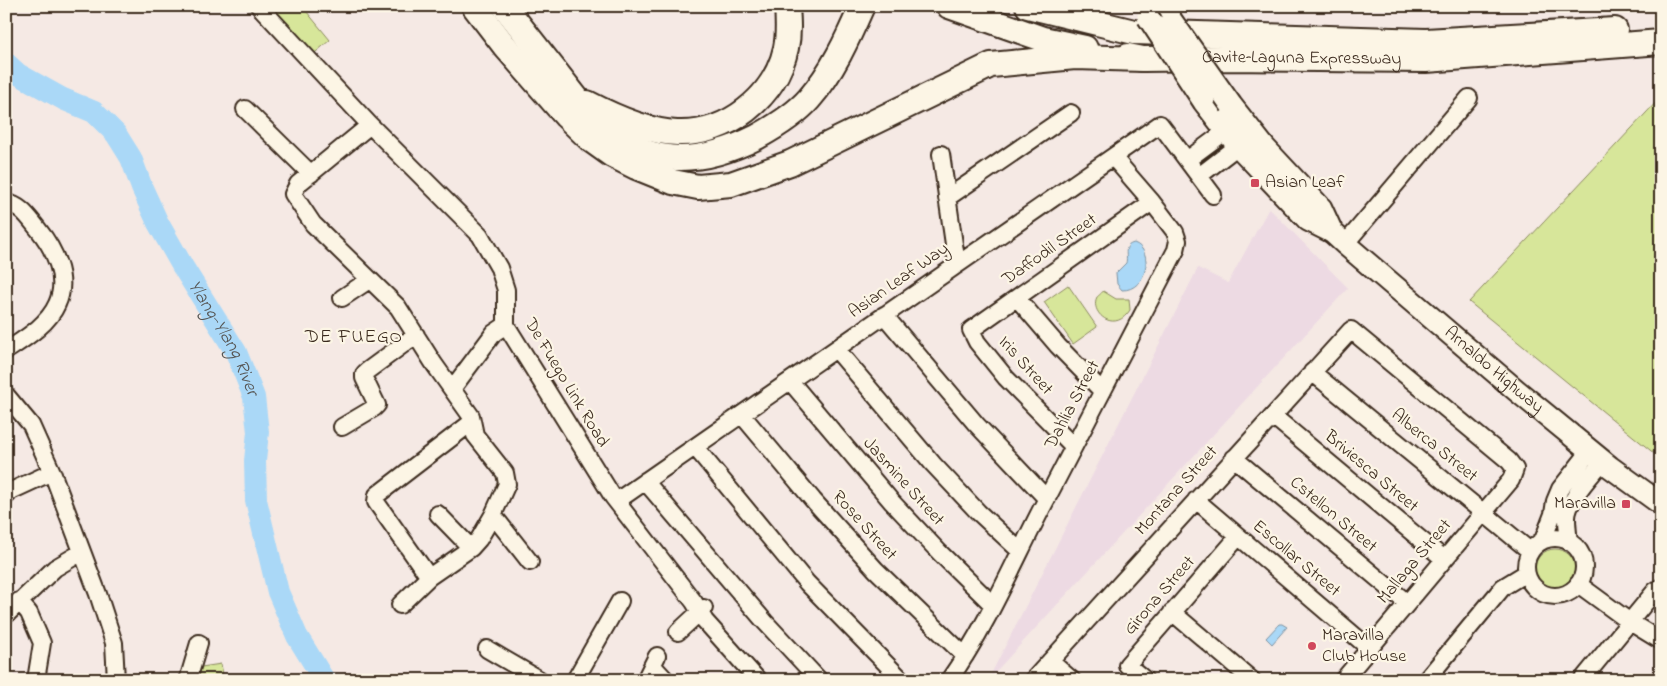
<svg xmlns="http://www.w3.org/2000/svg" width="1667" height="686" font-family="'Indie Flower',sans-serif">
<rect width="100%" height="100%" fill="#f5e9e4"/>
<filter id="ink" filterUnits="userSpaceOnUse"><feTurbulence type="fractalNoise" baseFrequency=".02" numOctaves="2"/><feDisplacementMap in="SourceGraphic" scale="10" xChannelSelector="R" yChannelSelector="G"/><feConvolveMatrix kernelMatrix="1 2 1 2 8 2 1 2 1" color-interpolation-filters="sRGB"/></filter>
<g filter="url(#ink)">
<path fill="#eddae3" d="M 1187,6 L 1236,6 L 1227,12 Z
M 1269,208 L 1348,288 L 988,680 L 1198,268 L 1228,283 Z"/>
<path fill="#d7e69a" stroke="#89885c" d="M 266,6 L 302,6 L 330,40 L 309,58 Z
M 1661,97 L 1661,459 L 1469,302 Z
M 1068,285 L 1097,327 L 1073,344 L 1044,302 Z
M 1103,291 L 1116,299 L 1129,299 L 1130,310 C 1114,335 1089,312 1097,297 C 1098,296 1103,292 1103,291 Z
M1535 569a20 20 0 1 1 40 0a20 20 0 1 1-40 0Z
M 221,664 L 224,680 L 197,680 L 195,668 Z"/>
<path fill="#aad8f7" stroke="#7e92a0" d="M 1134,243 C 1155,250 1147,291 1122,290 L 1117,284 L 1116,273 L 1126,263 C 1128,255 1122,246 1134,243 Z
M 1279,624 L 1282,624 L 1287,627 L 1272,644 L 1266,638 Z"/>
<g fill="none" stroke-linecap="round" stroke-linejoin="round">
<path stroke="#aad8f7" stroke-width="22" id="s1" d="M 6,63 L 18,74 L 63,99 L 94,112 L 116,134 L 131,158 L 142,188 L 158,223 L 183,267 L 236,352 L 254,397 L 258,432 L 255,461 L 256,500 L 278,592 L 297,636 L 324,680"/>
<g stroke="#3b2a1e" stroke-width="20">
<path id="minor" d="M 259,6 L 370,125 L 480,235 L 499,268 L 506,290 L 506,325 L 613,497 L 694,602 L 705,621 L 758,680
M 245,109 L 311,174
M 370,125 L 298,184 L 293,194 L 313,224 L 398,307 L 434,364 L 471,416 L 475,435 L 505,473 L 507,484 L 493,515 L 479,539 L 471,548 L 429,577 L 376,502 L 377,495 L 472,422
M 941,154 L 957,265
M 1187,160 L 1226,131 L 1237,129
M 1199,176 L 1238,146 L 1242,135
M 947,198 L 1071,113
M 6,203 C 21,205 29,218 38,229 C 54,249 69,278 57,304 C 48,325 24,339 6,351
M 1345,244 L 1469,98
M 342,298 L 369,280
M 1017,298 L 1058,346 L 1102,391
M 884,315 L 976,424 L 1047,499
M 836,349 L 933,464 L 978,512 L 1020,551
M 1312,372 L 1530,551
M 790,381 L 892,502 L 940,553 L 993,605
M 452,389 L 494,333 L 506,325
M 6,395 L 31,425 L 52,472 L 98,594 L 114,643 L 116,680
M 742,415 L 813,500 L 876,570 L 965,656
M 1273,416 L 1444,559
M 342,427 L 374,408 L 377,405 L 364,378 L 364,374 L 367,371 L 416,335
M 1073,446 L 1006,378 L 977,342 L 971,330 L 1152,202
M 695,447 L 807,583 L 902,680
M 1234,458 L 1407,603
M 645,481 L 765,622 L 819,680
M 6,496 L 11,491 L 52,472
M 624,496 L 1160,124 L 1213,195
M 1196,500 L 1369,648
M 438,514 L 471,548
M 493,515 L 530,562
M1526 567a29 29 0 1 1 58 0a29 29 0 1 1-58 0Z
M 1543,540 L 1553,514 L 1555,501 L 1560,489 L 1590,451
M 1569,542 C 1568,534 1567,525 1567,518 C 1567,500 1592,475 1603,461
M 1578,584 L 1630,622 L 1661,641
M 19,601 L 29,613 L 42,643 L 36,680
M 400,605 L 429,577
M 1172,612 L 1252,680
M 6,615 L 55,568 L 82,552
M 678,632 L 704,608
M 487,649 L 540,680
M 1050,661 L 1072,680
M 653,666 L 666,680
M 188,680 L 199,643
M 575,680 L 620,601
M 645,680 L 657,656
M 949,680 C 987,626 1013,564 1043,506 C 1087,420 1132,335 1176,250 L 1178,241 L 1175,232 L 1152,202 L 1113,157
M 1033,680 L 1351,330 L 1509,461 L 1515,469 L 1511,480 L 1343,680
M 1145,680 L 1127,665 L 1238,537
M 1426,680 L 1503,587 L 1526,573
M 1582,680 L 1655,591 L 1661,587
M 1659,680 L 1661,677"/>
</g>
<g stroke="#3b2a1e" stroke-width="25">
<g id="major">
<path d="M 1161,6 L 1171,20"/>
<path d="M 1204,102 L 1238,146 L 1308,220 L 1332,232"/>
<path id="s2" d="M 1231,105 L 1265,148 L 1321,208 L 1332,232 L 1345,244 L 1516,390 L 1610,467 L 1661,504"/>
</g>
</g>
<g stroke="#3b2a1e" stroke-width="28">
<g id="highway">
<path d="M 474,6 L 504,45 L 566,116 L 591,140 L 612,155 L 636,167 L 673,182 L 698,187 L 731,184 L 790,163 L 991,65 L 1075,57 L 1143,59"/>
<path d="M 504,6 L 592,118 C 645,167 695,168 757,137 C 775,127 795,115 809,99 C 832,73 848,38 862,6"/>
<path d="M 949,6 L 1043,39 L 1085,48"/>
<path d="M 1028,6 L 1134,32 L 1426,41 L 1615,30"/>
<path id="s3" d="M 1128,56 L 1143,59 L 1224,58 L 1426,60 L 1661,42"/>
<path d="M 587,103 C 612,116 648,132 677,133 C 727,135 775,98 786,48 C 789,34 788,20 787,6"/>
</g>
</g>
<use href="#minor" stroke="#fcf5e5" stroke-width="16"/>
<use href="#major" stroke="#fcf5e5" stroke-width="21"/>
<use href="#highway" stroke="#fcf5e5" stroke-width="24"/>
<g stroke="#3b2a1e" stroke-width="25" stroke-linecap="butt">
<path id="major-bridge" d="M 1148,17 L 1204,102
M 1171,20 L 1231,105"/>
</g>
<use href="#major-bridge" stroke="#fcf5e5" stroke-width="21"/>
</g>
</g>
<g fill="#d1495b" stroke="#fcf5e5" stroke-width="2">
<rect x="1250" y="178" width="10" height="10" rx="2.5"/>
<rect x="1621" y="499" width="10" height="10" rx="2.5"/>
<circle cx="1312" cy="646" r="5"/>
</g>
<g text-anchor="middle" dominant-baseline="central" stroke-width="4.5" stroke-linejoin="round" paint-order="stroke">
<g font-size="18" fill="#3b2a1e" stroke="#fcf5e5">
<text stroke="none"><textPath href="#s3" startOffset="174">Cavite–Laguna Expressway</textPath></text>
<text transform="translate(1050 250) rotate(-35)">Daffodil Street</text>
<text transform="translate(899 281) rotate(-35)">Asian Leaf Way</text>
<text transform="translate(1025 366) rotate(48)">Iris Street</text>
<text stroke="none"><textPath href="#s2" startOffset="376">Arnaldo Highway</textPath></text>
<text transform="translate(566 383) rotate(59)">De Fuego Link Road</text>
<text transform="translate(1073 405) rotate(-62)">Dahlia Street</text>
<text transform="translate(1434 446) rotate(39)">Alberca Street</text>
<text transform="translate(1371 472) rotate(40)">Briviesca Street</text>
<text transform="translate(903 482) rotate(48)">Jasmine Street</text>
<text transform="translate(1177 491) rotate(-48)">Montana Street</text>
<text transform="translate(1333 515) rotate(40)">Cstellon Street</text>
<text transform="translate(864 526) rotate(48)">Rose Street</text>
<text transform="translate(1296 559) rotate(40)">Escollar Street</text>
<text transform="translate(1415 562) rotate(-50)">Mallaga Street</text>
<text transform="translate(1160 596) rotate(-49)">Girona Street</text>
</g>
<g font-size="18" fill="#3b2a1e" stroke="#fcf5e5" text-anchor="start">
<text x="1265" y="183">Asian Leaf</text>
<text x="1616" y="504" text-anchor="end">Maravilla</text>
<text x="1322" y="636">Maravilla<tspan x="1322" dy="21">Club House</tspan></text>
</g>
<g font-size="19" letter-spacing="1" fill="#3b2a1e" stroke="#fcf5e5">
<text x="354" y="337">DE FUEGO</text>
</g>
<g font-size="19" font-style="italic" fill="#575654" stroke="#fcf5e5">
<text stroke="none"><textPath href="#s1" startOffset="364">Ylang-Ylang River</textPath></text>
</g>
</g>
<rect width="1667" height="686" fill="none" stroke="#fcf5e5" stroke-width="25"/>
<rect x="12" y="12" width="1642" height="661" fill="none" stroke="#3b2a1e" stroke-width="2" filter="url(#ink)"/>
</svg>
